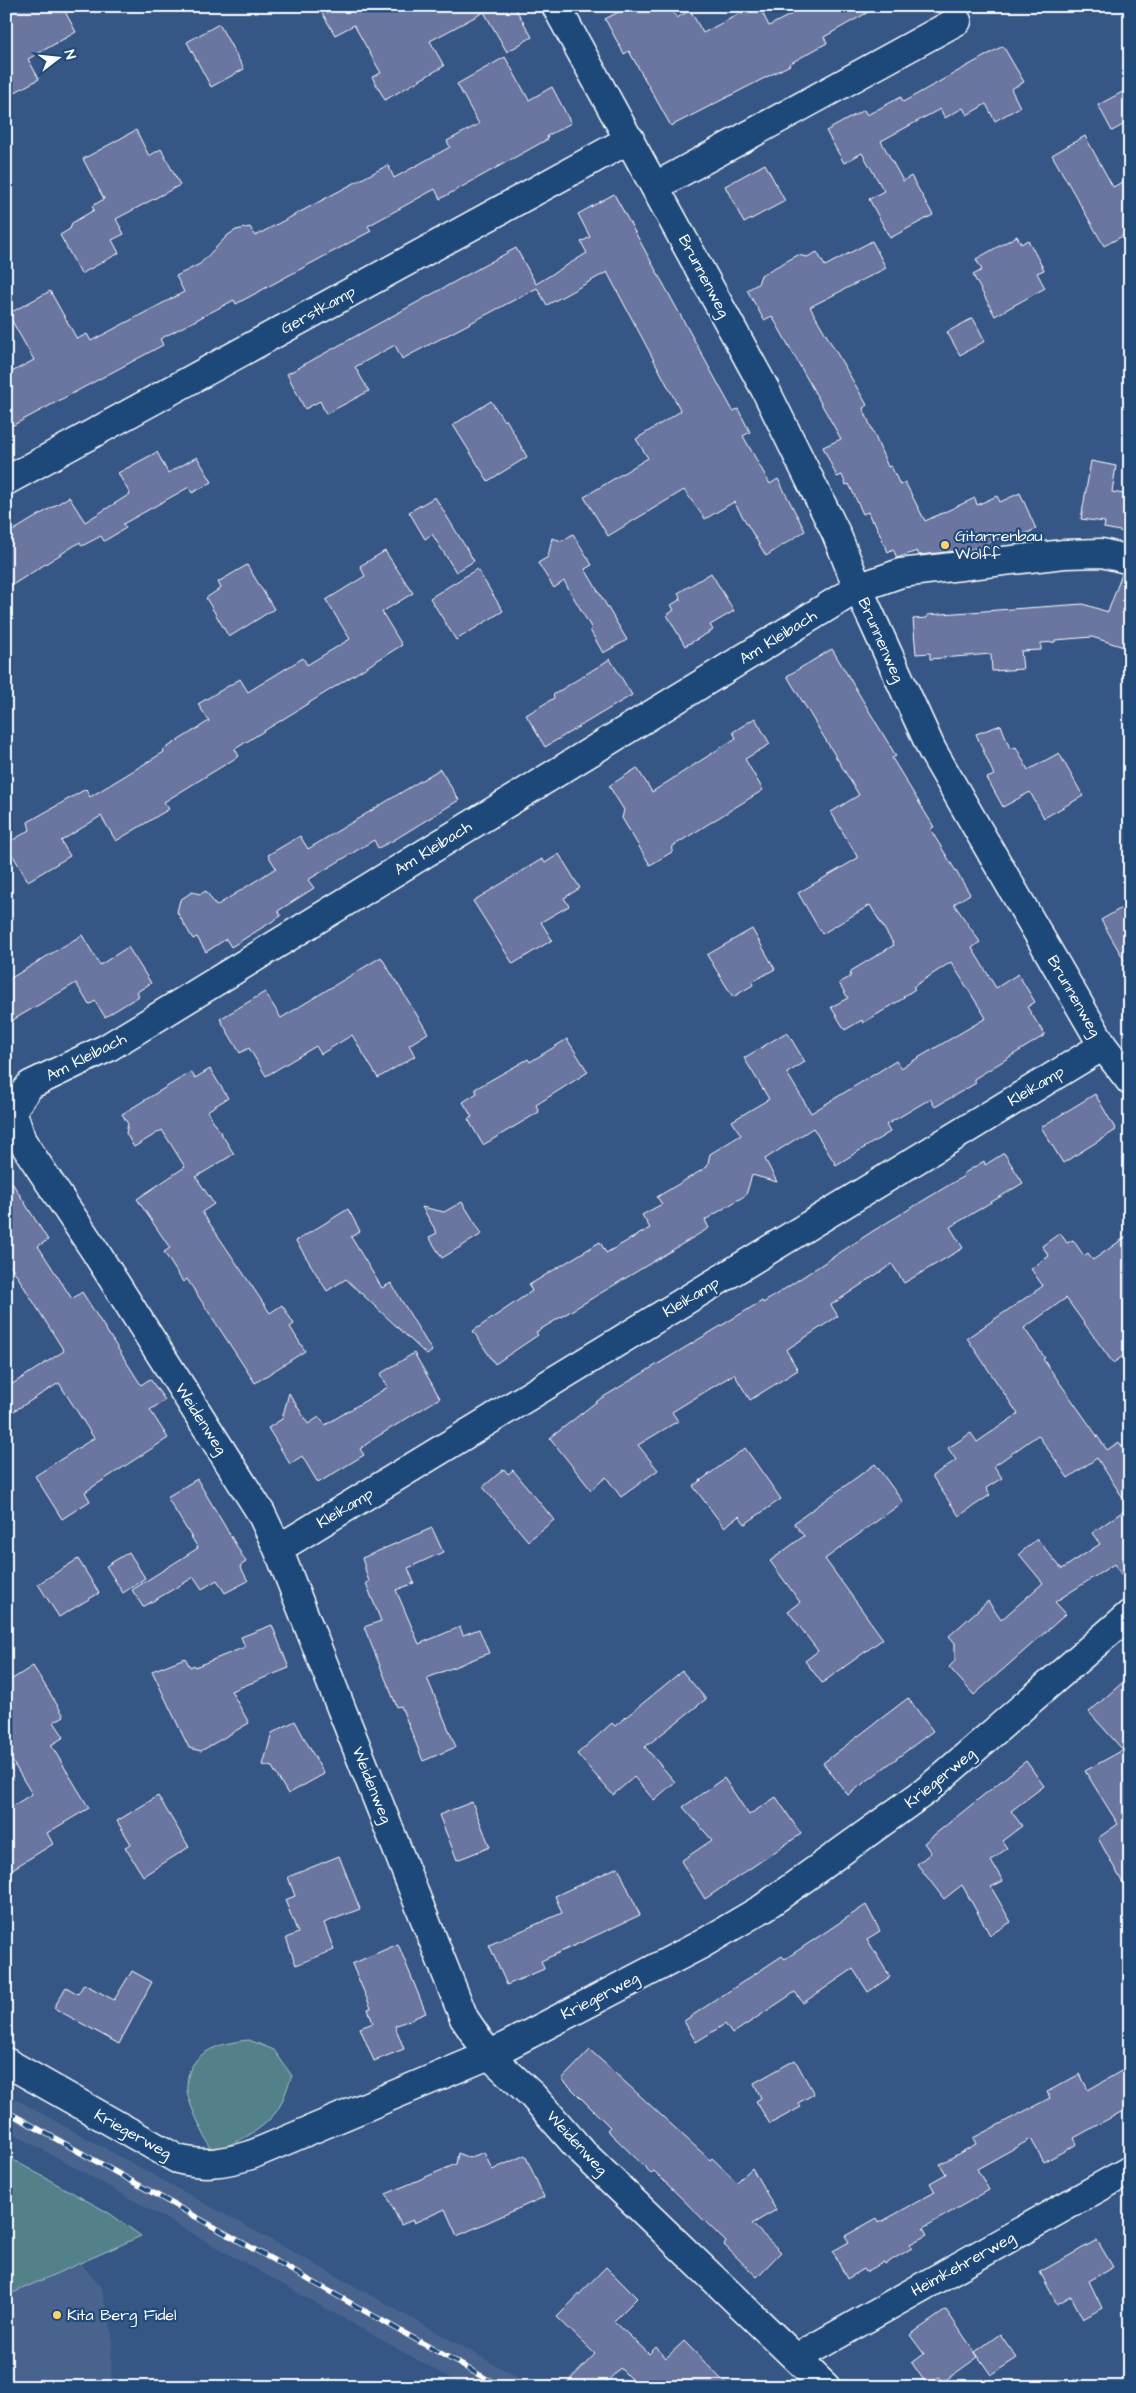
<svg xmlns="http://www.w3.org/2000/svg" width="1136" height="2393" font-family="'Architects Daughter',sans-serif">
<rect width="100%" height="100%" fill="#365785"/>
<filter id="ink" filterUnits="userSpaceOnUse"><feTurbulence type="fractalNoise" baseFrequency=".02" numOctaves="2"/><feDisplacementMap in="SourceGraphic" scale="10" xChannelSelector="R" yChannelSelector="G"/><feConvolveMatrix kernelMatrix="1 2 1 2 8 2 1 2 1" color-interpolation-filters="sRGB"/></filter>
<g filter="url(#ink)">
<path fill="#4a638f" d="M 6,2094 L 311,2262 L 535,2387 L 466,2387 L 6,2129 Z
M 81,2264 L 101,2287 L 112,2333 L 111,2387 L 6,2387 L 6,2296 Z"/>
<path fill="#53818a" stroke="#a9c0c4" d="M 249,2040 L 274,2050 L 292,2076 C 287,2087 283,2103 276,2112 C 261,2132 234,2144 212,2151 C 206,2138 187,2102 187,2090 C 185,2052 219,2043 249,2040 Z
M 6,2156 L 109,2213 L 141,2236 L 6,2296 Z"/>
<path fill="#6a75a0" stroke="#fff" d="M 6,6 L 62,6 L 76,32 L 28,59 L 39,79 L 6,97 Z
M 318,6 L 514,6 L 532,37 L 507,52 L 484,12 L 430,41 L 444,66 L 385,100 L 372,77 L 381,73 L 354,25 L 335,35 Z
M 630,6 L 670,6 L 677,18 L 690,10 L 703,33 L 754,6 L 759,6 L 769,26 L 807,6 L 879,6 L 824,37 L 827,43 L 789,64 L 790,65 L 671,126 L 629,51 L 624,54 L 605,19 Z
M 219,24 L 244,69 L 211,87 L 187,42 Z
M 1003,46 L 1024,82 L 1011,89 L 1020,107 L 995,121 L 986,104 L 967,115 L 963,108 L 945,118 L 940,109 L 881,141 L 903,181 L 911,176 L 933,215 L 890,238 L 869,199 L 884,191 L 862,153 L 844,163 L 826,131 L 864,110 L 867,115 L 901,97 L 903,102 Z
M 505,57 L 529,100 L 552,87 L 571,123 L 547,136 L 548,139 L 440,199 L 435,189 L 368,226 L 371,231 L 236,304 L 234,300 L 160,339 L 163,345 L 6,429 L 6,375 L 34,360 L 8,314 L 50,291 L 77,339 L 87,334 L 91,341 L 184,292 L 176,276 L 200,264 L 228,235 L 236,230 L 250,227 L 255,236 L 388,165 L 394,178 L 450,147 L 447,141 L 479,124 L 457,84 Z
M 1130,88 L 1130,121 L 1112,131 L 1098,105 Z
M 136,130 L 149,156 L 161,149 L 180,185 L 116,219 L 124,234 L 112,240 L 119,253 L 81,274 L 60,235 L 70,229 L 72,223 L 94,210 L 92,206 L 104,199 L 83,159 Z
M 1085,136 L 1113,187 L 1130,178 L 1130,232 L 1104,246 L 1052,155 Z
M 765,164 L 785,201 L 744,223 L 725,186 Z
M 614,194 L 733,411 L 738,409 L 750,432 L 743,436 L 770,484 L 778,479 L 805,531 L 766,556 L 734,502 L 705,519 L 684,490 L 608,536 L 584,497 L 648,458 L 636,439 L 681,411 L 607,272 L 547,305 L 537,288 L 402,359 L 395,345 L 355,367 L 369,391 L 326,414 L 320,401 L 305,409 L 287,374 L 516,248 L 536,284 L 587,253 L 581,242 L 590,237 L 578,214 Z
M 1017,236 L 1021,244 L 1028,240 L 1044,270 L 1037,273 L 1045,288 L 995,316 L 973,275 L 982,270 L 976,259 Z
M 872,241 L 886,268 L 810,307 L 867,405 L 863,408 L 888,467 L 891,466 L 900,485 L 905,482 L 925,521 L 975,498 L 977,505 L 997,496 L 1000,502 L 1020,493 L 1036,529 L 1004,543 L 1002,537 L 975,549 L 919,555 L 917,551 L 897,558 L 893,549 L 888,552 L 874,521 L 872,522 L 868,512 L 863,514 L 849,484 L 846,485 L 842,475 L 837,477 L 823,447 L 841,439 L 772,316 L 764,320 L 747,290 L 758,284 L 761,275 L 798,255 L 807,257 L 817,252 L 825,266 Z
M 973,318 L 985,341 L 960,355 L 947,332 Z
M 491,401 L 504,421 L 506,419 L 527,457 L 488,481 L 453,425 Z
M 157,452 L 168,473 L 197,457 L 212,482 L 192,493 L 189,487 L 123,524 L 126,528 L 104,541 L 101,536 L 82,546 L 80,542 L 6,589 L 6,535 L 69,497 L 85,522 L 130,494 L 118,473 Z
M 1091,461 L 1116,466 L 1112,492 L 1130,495 L 1130,533 L 1104,528 L 1105,522 L 1081,519 Z
M 435,497 L 474,561 L 456,572 L 432,534 L 425,539 L 409,512 Z
M 573,534 L 592,565 L 585,569 L 627,640 L 603,653 L 590,630 L 592,629 L 564,581 L 554,588 L 538,563 L 548,557 L 552,538 L 562,541 Z
M 385,551 L 413,593 L 382,612 L 402,645 L 235,749 L 239,756 L 164,802 L 169,809 L 116,841 L 101,816 L 61,841 L 70,856 L 28,881 L 6,844 L 30,830 L 28,822 L 86,789 L 90,797 L 164,752 L 163,750 L 209,721 L 198,704 L 240,679 L 248,692 L 303,658 L 307,665 L 350,639 L 326,600 L 365,576 L 360,566 Z
M 247,565 L 274,609 L 229,637 L 206,598 L 221,588 L 218,582 Z
M 477,569 L 503,611 L 456,640 L 430,598 Z
M 711,573 L 734,611 L 710,625 L 713,630 L 685,646 L 667,615 L 674,610 L 671,605 L 681,599 L 678,593 Z
M 1122,574 L 1130,575 L 1130,649 L 1092,637 L 1055,640 L 1055,642 L 1041,643 L 1041,650 L 1021,651 L 1023,669 L 992,671 L 991,654 L 930,659 L 930,653 L 916,654 L 913,619 L 927,618 L 927,615 L 1083,604 L 1108,612 Z
M 832,649 L 896,756 L 892,758 L 934,827 L 930,829 L 970,894 L 954,904 L 980,942 L 972,948 L 996,988 L 1018,974 L 1035,1002 L 1027,1007 L 1045,1035 L 974,1079 L 976,1083 L 935,1107 L 930,1099 L 886,1125 L 890,1132 L 836,1165 L 813,1128 L 765,1159 L 777,1182 L 752,1175 L 746,1195 L 705,1220 L 709,1228 L 536,1332 L 538,1335 L 495,1364 L 473,1331 L 532,1291 L 529,1285 L 600,1242 L 606,1253 L 650,1228 L 642,1215 L 662,1204 L 657,1197 L 707,1167 L 710,1154 L 741,1135 L 732,1121 L 769,1099 L 744,1058 L 787,1032 L 805,1062 L 787,1073 L 811,1113 L 896,1061 L 901,1068 L 986,1018 L 951,962 L 913,987 L 915,989 L 903,997 L 904,998 L 863,1023 L 862,1020 L 845,1030 L 831,1007 L 848,998 L 839,983 L 850,977 L 851,971 L 894,945 L 870,905 L 822,934 L 798,893 L 858,858 L 831,812 L 859,795 L 787,676 Z
M 610,659 L 632,695 L 545,747 L 526,715 L 554,698 L 553,695 Z
M 755,718 L 770,744 L 745,759 L 763,790 L 673,846 L 672,852 L 650,865 L 622,818 L 624,810 L 609,786 L 637,768 L 652,792 L 736,738 L 733,732 Z
M 1001,725 L 1010,749 L 1016,747 L 1028,770 L 1059,753 L 1083,796 L 1044,818 L 1030,792 L 1003,807 L 987,778 L 994,775 L 976,734 Z
M 440,769 L 459,800 L 394,840 L 378,848 L 374,840 L 308,880 L 314,888 L 278,911 L 281,916 L 231,947 L 226,939 L 206,952 L 197,937 L 193,939 L 177,912 L 180,900 L 192,892 L 200,894 L 206,891 L 216,906 L 276,868 L 268,855 L 300,836 L 308,849 Z
M 559,854 L 580,888 L 564,898 L 569,906 L 541,922 L 552,940 L 513,964 L 473,901 L 542,859 L 545,863 Z
M 1130,903 L 1130,970 L 1101,920 Z
M 752,929 L 775,969 L 752,982 L 753,985 L 733,997 L 707,955 Z
M 82,935 L 100,965 L 128,947 L 151,983 L 137,992 L 139,996 L 105,1017 L 95,1001 L 89,1005 L 76,983 L 6,1024 L 6,981 Z
M 381,957 L 428,1033 L 409,1045 L 415,1056 L 378,1078 L 352,1035 L 321,1054 L 316,1046 L 266,1076 L 249,1048 L 240,1053 L 220,1019 L 265,992 L 281,1018 Z
M 567,1039 L 588,1072 L 536,1105 L 539,1112 L 483,1145 L 468,1119 L 472,1117 L 463,1102 L 477,1093 L 475,1089 L 528,1059 L 530,1062 Z
M 210,1069 L 228,1098 L 207,1111 L 234,1154 L 196,1177 L 214,1204 L 202,1212 L 270,1313 L 282,1305 L 294,1324 L 290,1327 L 305,1351 L 255,1383 L 187,1279 L 183,1282 L 164,1252 L 170,1248 L 137,1199 L 185,1167 L 162,1130 L 134,1147 L 126,1133 L 128,1124 L 122,1114 L 191,1072 L 195,1078 Z
M 1095,1094 L 1116,1130 L 1063,1163 L 1041,1127 Z
M 1004,1153 L 1023,1183 L 950,1227 L 963,1248 L 904,1283 L 892,1264 L 831,1305 L 838,1316 L 786,1350 L 798,1370 L 750,1400 L 734,1374 L 672,1412 L 678,1421 L 638,1445 L 658,1470 L 621,1497 L 606,1477 L 591,1490 L 550,1438 L 600,1399 L 762,1301 L 763,1303 L 873,1231 L 964,1176 L 963,1174 L 984,1161 L 985,1165 Z
M 6,1173 L 48,1240 L 38,1246 L 72,1299 L 82,1292 L 141,1385 L 150,1379 L 165,1400 L 150,1410 L 168,1438 L 85,1492 L 90,1501 L 62,1519 L 35,1476 L 94,1438 L 59,1383 L 6,1416 L 6,1388 L 64,1351 L 11,1266 L 6,1266 Z
M 462,1202 L 482,1234 L 442,1258 L 429,1237 L 437,1233 L 422,1207 L 444,1212 Z
M 348,1209 L 360,1231 L 351,1237 L 382,1288 L 391,1283 L 432,1351 L 427,1355 L 346,1279 L 327,1291 L 296,1241 Z
M 1060,1233 L 1067,1243 L 1073,1240 L 1084,1256 L 1088,1253 L 1093,1260 L 1130,1234 L 1130,1351 L 1113,1363 L 1066,1298 L 1024,1328 L 1045,1358 L 1043,1359 L 1107,1450 L 1119,1442 L 1130,1459 L 1130,1587 L 1114,1564 L 1055,1602 L 1066,1614 L 974,1695 L 949,1667 L 955,1661 L 955,1643 L 949,1636 L 988,1601 L 1001,1620 L 1043,1583 L 1019,1554 L 1037,1539 L 1062,1569 L 1100,1544 L 1092,1533 L 1129,1507 L 1097,1458 L 1068,1478 L 1038,1435 L 994,1466 L 1002,1478 L 986,1488 L 990,1495 L 959,1516 L 932,1476 L 956,1460 L 948,1448 L 971,1433 L 977,1442 L 1018,1414 L 967,1338 L 1043,1286 L 1031,1269 L 1049,1256 L 1042,1246 Z
M 414,1353 L 440,1398 L 375,1438 L 360,1449 L 364,1455 L 318,1483 L 302,1456 L 290,1464 L 268,1428 L 282,1419 L 289,1393 L 308,1424 L 319,1417 L 325,1425 L 388,1387 L 380,1374 Z
M 745,1448 L 781,1499 L 745,1524 L 739,1516 L 724,1527 L 693,1486 Z
M 875,1464 L 903,1502 L 825,1559 L 883,1639 L 822,1683 L 805,1661 L 818,1651 L 788,1611 L 800,1602 L 770,1561 L 804,1536 L 794,1523 Z
M 504,1469 L 508,1474 L 513,1470 L 554,1520 L 528,1541 L 483,1487 Z
M 197,1479 L 246,1562 L 240,1566 L 248,1581 L 225,1593 L 217,1580 L 202,1589 L 194,1577 L 143,1607 L 132,1590 L 198,1548 L 167,1497 Z
M 432,1528 L 443,1552 L 408,1568 L 414,1583 L 396,1590 L 419,1644 L 460,1627 L 463,1635 L 479,1629 L 489,1653 L 427,1678 L 456,1747 L 423,1761 L 401,1706 L 397,1707 L 364,1627 L 381,1621 L 366,1583 L 369,1582 L 362,1558 Z
M 129,1552 L 145,1578 L 123,1593 L 106,1566 Z
M 78,1559 L 99,1593 L 59,1617 L 38,1584 Z
M 272,1625 L 289,1668 L 231,1691 L 249,1723 L 201,1751 L 189,1748 L 152,1671 L 185,1658 L 190,1667 L 194,1665 L 195,1667 L 245,1647 L 241,1637 Z
M 33,1666 L 64,1716 L 54,1722 L 64,1737 L 51,1745 L 89,1808 L 47,1833 L 53,1844 L 6,1873 L 6,1810 L 32,1794 L 6,1751 L 6,1683 Z
M 682,1671 L 706,1699 L 645,1747 L 675,1782 L 654,1800 L 634,1777 L 613,1795 L 577,1754 L 612,1723 L 615,1726 Z
M 1130,1676 L 1130,1896 L 1098,1838 L 1118,1824 L 1085,1771 L 1123,1750 L 1089,1712 Z
M 908,1698 L 933,1731 L 848,1795 L 823,1763 Z
M 295,1721 L 324,1774 L 288,1794 L 272,1767 L 263,1765 L 272,1733 Z
M 1026,1761 L 1044,1786 L 1011,1811 L 1022,1826 L 1002,1841 L 1007,1848 L 991,1861 L 1003,1881 L 991,1887 L 1011,1922 L 990,1935 L 962,1885 L 944,1899 L 917,1864 L 931,1853 L 924,1843 Z
M 724,1778 L 749,1815 L 776,1797 L 801,1834 L 705,1899 L 681,1861 L 712,1840 L 683,1807 Z
M 158,1796 L 189,1847 L 143,1876 L 125,1847 L 131,1844 L 117,1821 Z
M 472,1802 L 490,1847 L 457,1860 L 439,1815 Z
M 339,1856 L 360,1909 L 324,1923 L 334,1950 L 296,1965 L 286,1938 L 298,1933 L 285,1900 L 295,1896 L 288,1877 Z
M 618,1867 L 640,1915 L 541,1961 L 544,1969 L 507,1985 L 489,1945 L 562,1913 L 555,1896 Z
M 866,1905 L 880,1931 L 867,1939 L 890,1977 L 868,1992 L 853,1969 L 803,2003 L 795,1992 L 732,2034 L 725,2024 L 696,2042 L 684,2021 L 782,1956 L 785,1959 Z
M 398,1944 L 426,2013 L 395,2026 L 404,2049 L 374,2061 L 360,2028 L 373,2023 L 368,2009 L 371,2008 L 352,1964 Z
M 132,1971 L 152,1982 L 119,2044 L 54,2008 L 66,1987 L 78,1994 L 84,1984 L 114,2000 Z
M 590,2050 L 710,2160 L 712,2158 L 737,2182 L 752,2168 L 776,2210 L 752,2224 L 781,2252 L 757,2277 L 724,2245 L 726,2242 L 654,2171 L 651,2173 L 607,2130 L 610,2127 L 562,2079 Z
M 795,2060 L 814,2094 L 798,2103 L 801,2107 L 770,2124 L 756,2101 L 761,2098 L 754,2083 Z
M 1130,2066 L 1130,2107 L 1074,2138 L 1077,2144 L 1044,2162 L 1031,2139 L 977,2169 L 989,2190 L 923,2228 L 927,2235 L 910,2244 L 912,2248 L 885,2264 L 884,2262 L 866,2272 L 864,2269 L 847,2279 L 833,2251 L 849,2242 L 845,2236 L 877,2218 L 879,2223 L 935,2192 L 930,2183 L 946,2174 L 940,2164 L 976,2144 L 973,2138 L 1050,2098 L 1047,2092 L 1080,2074 L 1088,2090 Z
M 484,2152 L 492,2170 L 525,2155 L 544,2197 L 457,2236 L 445,2209 L 414,2223 L 413,2220 L 401,2225 L 386,2194 L 456,2164 L 458,2153 L 469,2158 Z
M 1097,2240 L 1113,2267 L 1089,2281 L 1102,2308 L 1083,2319 L 1071,2296 L 1057,2304 L 1040,2272 Z
M 606,2267 L 637,2298 L 614,2321 L 649,2354 L 656,2347 L 666,2358 L 684,2341 L 729,2387 L 639,2387 L 620,2368 L 602,2387 L 563,2387 L 595,2354 L 557,2317 Z
M 946,2310 L 978,2357 L 943,2382 L 939,2377 L 927,2385 L 912,2363 L 924,2354 L 910,2335 Z
M 1000,2334 L 1017,2358 L 991,2375 L 975,2352 Z"/>
<g fill="none" stroke-linecap="round" stroke-linejoin="round">
<g stroke="#fff" stroke-width="31">
<path id="street" d="M 556,6 L 765,389 L 836,533 L 858,588 L 932,750 L 1103,1046 L 1130,1081
M 656,186 L 957,21
M 6,481 L 630,139
M 278,1549 L 1103,1046
M 6,2062 L 177,2159 C 205,2166 224,2163 251,2155 L 489,2055 L 702,1944 L 763,1908 L 927,1790 L 1130,1614
M 796,2358 L 1130,2170
M 826,2387 L 583,2153 L 532,2095 L 489,2055 L 464,2018 L 278,1549 L 261,1513 L 95,1251 L 22,1141 L 12,1110 L 30,1085 L 107,1048 L 858,588 L 901,573 L 1064,554 L 1102,553 L 1130,560"/>
</g>
<use href="#street" stroke="#1f4a7a" stroke-width="28"/>
<g stroke="#fff" stroke-width="5.5">
<path id="rail" d="M 6,2111 L 501,2387"/>
</g>
<use href="#rail" stroke="#1f4a7a" stroke-width="4" stroke-dasharray="11" stroke-linecap="butt"/>
</g>
</g>
<g fill="#ffd166" stroke="#1f4a7a" stroke-width="2">
<circle cx="945" cy="545" r="5"/>
<circle cx="57" cy="2315" r="5"/>
</g>
<g text-anchor="middle" dominant-baseline="central" stroke-width="4.5" stroke-linejoin="round" paint-order="stroke">
<g font-size="16" fill="#fff" stroke="#1f4a7a">
<text transform="translate(704 276) rotate(62)">Brunnenweg</text>
<text transform="translate(318 310) rotate(-29)">Gerstkamp</text>
<text transform="translate(778 637) rotate(-32)">Am Kleibach</text>
<text transform="translate(881 640) rotate(66)">Brunnenweg</text>
<text transform="translate(433 848) rotate(-32)">Am Kleibach</text>
<text transform="translate(1074 996) rotate(60)">Brunnenweg</text>
<text transform="translate(86 1057) rotate(-27)">Am Kleibach</text>
<text transform="translate(1036 1086) rotate(-31)">Kleikamp</text>
<text transform="translate(691 1297) rotate(-31)">Kleikamp</text>
<text transform="translate(201 1419) rotate(57)">Weidenweg</text>
<text transform="translate(345 1508) rotate(-31)">Kleikamp</text>
<text transform="translate(940 1778) rotate(-39)">Kriegerweg</text>
<text transform="translate(372 1785) rotate(68)">Weidenweg</text>
<text transform="translate(600 1996) rotate(-27)">Kriegerweg</text>
<text transform="translate(133 2134) rotate(29)">Kriegerweg</text>
<text transform="translate(577 2143) rotate(47)">Weidenweg</text>
<text transform="translate(963 2264) rotate(-29)">Heimkehrerweg</text>
</g>
<g font-size="16" fill="#fff" stroke="#1f4a7a" text-anchor="start">
<text x="955" y="536">Gitarrenbau<tspan x="955" dy="18">Wolff</tspan></text>
<text x="67" y="2315">Kita Berg Fidel</text>
</g>
</g>
<rect width="1136" height="2393" fill="none" stroke="#1f4a7a" stroke-width="25"/>
<rect x="12" y="12" width="1111" height="2368" fill="none" stroke="#fff" stroke-width="2" filter="url(#ink)"/>
<g transform="translate(58 58) rotate(74)" stroke="#1f4a7a" stroke-width="4" paint-order="stroke">
<path d="M0-4L9 19L0 12L-9 19Z" fill="#ffffff"/>
<text y="-8" font-size="14" font-weight="bold" text-anchor="middle" fill="#ffffff">N</text>
</g>
</svg>
